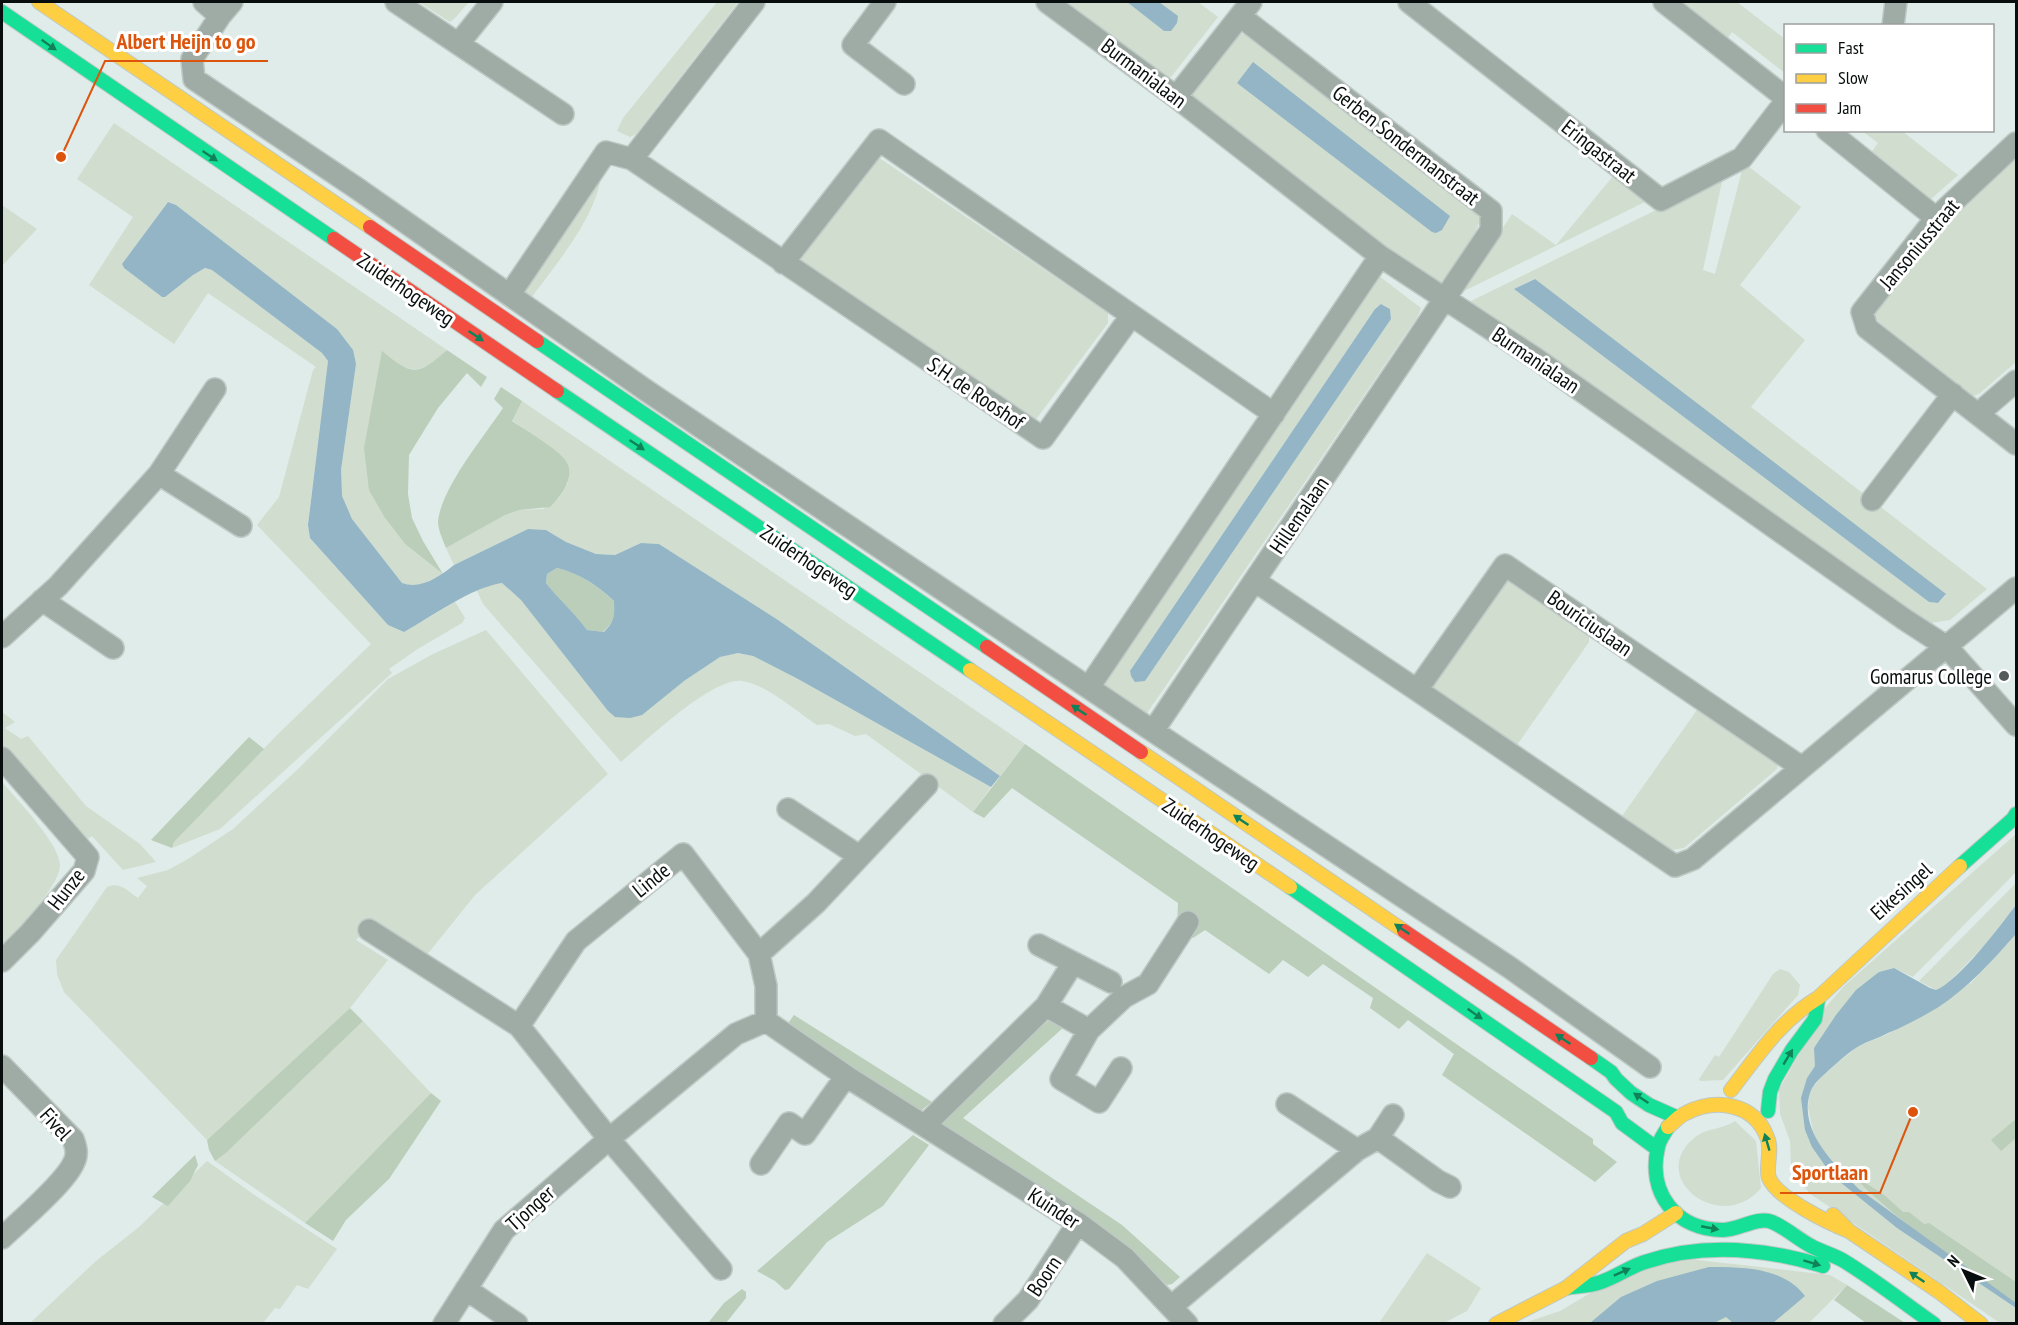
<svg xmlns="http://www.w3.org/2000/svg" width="2018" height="1325" font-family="'PT Sans Narrow',sans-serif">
<rect width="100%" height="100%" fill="#e0ece9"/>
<path fill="#d0ddcf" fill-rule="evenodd" d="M 419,2 L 469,2 L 455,18 L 450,22 Z
M 717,2 L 738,2 L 636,134 L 630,137 L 617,131 L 623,118 Z
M 1062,2 L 1127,2 L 1164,31 L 1178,17 L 1159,2 L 1198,2 L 1218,17 L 1171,77 L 1164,78 Z
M 1679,2 L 1737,2 L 1785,39 L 1785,73 L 1732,32 L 1727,39 Z
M 1243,34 L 1253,36 L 1477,212 L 1480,221 L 1465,254 L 1440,287 L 1190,98 L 1190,95 L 1237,35 Z
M 114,123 L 447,350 C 430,365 423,374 400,366 L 385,518 L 405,544 L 443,574 L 420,585 L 408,585 L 402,583 L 352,519 L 341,496 L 341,470 L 356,364 L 337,329 L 176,205 L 168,202 L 122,264 L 124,268 L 162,297 L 165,297 L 193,275 L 205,268 L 212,270 L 322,353 L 328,361 L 308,524 L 310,538 L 388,625 L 404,632 L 455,602 L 465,618 L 462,623 L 416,650 L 389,669 L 392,673 L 220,829 L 172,848 L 174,842 L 278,734 L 371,644 L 257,525 L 279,497 L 313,370 L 316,367 L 208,293 L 174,344 L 89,285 L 133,217 L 77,179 Z
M 1862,131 L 1902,131 L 1958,175 L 1929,201 L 1871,153 L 1878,143 Z
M 2016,155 L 2016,362 L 1979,394 L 1973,396 L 1873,317 L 1875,305 L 1937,228 Z
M 878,157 L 1108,313 L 1108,323 L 1034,422 L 801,264 L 799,255 Z
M 1744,163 L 1801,207 L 1740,285 L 1805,340 L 1751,407 L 1987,589 L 1950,620 L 1931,623 L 1463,305 L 1723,177 L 1703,270 L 1715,274 ZM 1534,279 L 1946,595 L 1938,603 L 1929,602 L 1514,289 Z
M 601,175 C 597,217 553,268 528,302 L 512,292 Z
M 1614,175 L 1647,201 L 1460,293 L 1512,214 L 1556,245 Z
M 2,205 L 37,229 L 2,266 Z
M 1375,273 L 1421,308 L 1418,316 L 1163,690 L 1147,713 L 1141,715 L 1096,683 ZM 1381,304 L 1390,309 L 1391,319 L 1145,681 L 1131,676 L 1130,671 L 1375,309 Z
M 522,401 L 1025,744 L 1000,776 L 778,620 L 659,544 L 641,543 L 615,555 L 596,554 L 566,542 L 546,530 L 528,529 L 454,565 L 446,548 L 505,515 L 518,510 L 543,509 L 558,499 L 568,483 L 569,472 L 566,461 L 512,420 Z
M 1504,578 L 1510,580 L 1589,633 L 1589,642 L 1517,745 L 1513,745 L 1431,689 L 1433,675 Z
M 502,583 L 521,600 L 608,711 L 615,717 L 684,681 L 720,657 L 738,653 L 753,656 L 798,679 L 991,787 L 973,812 L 866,734 L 855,736 L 829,724 L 817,725 C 797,712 766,684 742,681 C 712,677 645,742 621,762 L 483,604 L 477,591 L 492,584 Z
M 486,630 L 608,774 L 475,895 L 426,956 L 372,924 L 356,940 L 388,960 L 350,1008 L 207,1140 L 64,992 L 57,974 L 56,960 L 107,887 C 119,881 128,891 138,898 L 147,886 L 137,878 L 168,870 L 188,859 L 233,829 L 298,769 L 388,679 L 433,654 Z
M 1699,707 L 1778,763 L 1777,769 L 1684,848 L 1666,851 L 1620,819 Z
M 2,712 L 15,722 L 5,728 L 21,739 L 28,736 L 86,806 L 140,844 L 156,862 L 123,870 L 92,836 L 86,840 L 2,748 Z
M 3,783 C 17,800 61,845 60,866 C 59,887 16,931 2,947 Z
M 2016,834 L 2016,872 L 1913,977 L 1894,968 L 1879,972 L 1807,1078 L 1805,1130 L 1840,1182 L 1897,1228 L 2016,1308 L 2016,1323 L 2000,1323 L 1812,1195 L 1794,1177 L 1791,1164 L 1790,1141 L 1780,1114 L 1779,1090 L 1825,1008 L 1844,986 Z
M 2016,883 L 2016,905 L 1985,945 L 1945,986 L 1936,990 L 1919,981 Z
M 2016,934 L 2016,1294 L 1887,1210 L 1859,1189 L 1836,1166 L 1820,1147 L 1813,1131 L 1808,1107 L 1810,1091 L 1822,1076 L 1838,1062 L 1859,1046 L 1888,1034 L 1971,983 Z
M 1780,969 L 1789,972 L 1800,985 L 1798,995 L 1723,1080 L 1700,1081 L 1699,1079 L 1715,1055 L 1719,1057 L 1773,974 Z
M 363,1021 L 431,1093 L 305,1223 L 215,1161 L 226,1153 Z
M 1735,1121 L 1756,1141 L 1761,1188 C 1722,1235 1647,1179 1693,1139 C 1704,1128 1722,1130 1735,1121 Z
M 207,1161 L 253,1194 L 337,1249 L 308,1289 L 297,1285 L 280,1309 L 275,1308 L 263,1323 L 29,1324 L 96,1261 L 139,1227 Z
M 1427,1253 L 1481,1288 L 1467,1311 L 1444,1323 L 1379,1323 Z
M 1680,1258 L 1830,1275 L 1847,1285 L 1809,1323 L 1521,1324 L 1560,1311 L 1609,1282 Z"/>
<path fill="#bbceb9" d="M 447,350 L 487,377 L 481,387 L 467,373 L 438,408 L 409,455 L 408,494 L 412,518 L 423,541 L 443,574 L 405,544 L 385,518 L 369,490 L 364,448 L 382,351 C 412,376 418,376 447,350 Z
M 501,387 L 522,401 L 512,421 C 525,430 558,449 566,461 C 576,477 561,496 550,507 L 519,510 L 505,515 L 446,548 C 443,540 438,530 438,521 C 442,487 483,438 503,408 L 494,399 Z
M 557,568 C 579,573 598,586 615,602 C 615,616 614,622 603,632 L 587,630 C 575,613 558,600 546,583 L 547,574 Z
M 249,737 L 264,749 L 174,842 L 172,848 L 151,840 Z
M 1025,744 L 1593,1139 L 1593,1144 L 1617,1162 L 1595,1182 L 1442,1075 L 1454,1054 L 1408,1020 L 1399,1029 L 1370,1008 L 1373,998 L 1323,964 L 1308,977 L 1283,960 L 1269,974 L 1205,930 L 1193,938 L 1177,928 L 1178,903 L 1012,788 L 984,818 L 973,812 Z
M 350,1008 L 363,1021 L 226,1153 L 215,1161 L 209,1150 L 207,1140 Z
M 794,1015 L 932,1102 L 919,1112 L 786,1026 Z
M 1048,1021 L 1064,1027 L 963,1118 L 1122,1225 L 1180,1277 L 1172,1284 L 1167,1285 L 1125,1246 L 938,1124 L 944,1115 Z
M 431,1093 L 441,1101 L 389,1179 L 346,1220 L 333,1241 L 305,1223 Z
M 2016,1119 L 2016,1138 L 2001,1151 L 1991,1140 Z
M 913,1135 L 929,1145 L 883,1206 L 827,1242 L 789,1289 L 785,1290 L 775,1281 L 757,1271 Z
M 195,1155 L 198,1165 L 190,1181 L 168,1206 L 152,1197 Z
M 1851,1174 L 1883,1194 L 1903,1212 L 1909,1212 L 1924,1224 L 1929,1223 L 2016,1282 L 2016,1303 C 1959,1263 1900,1224 1851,1174 Z
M 1847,1285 L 1905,1323 L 1866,1323 L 1834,1300 Z
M 742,1289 L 746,1292 L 746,1298 L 726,1323 L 708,1323 L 724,1303 Z"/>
<path fill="#93b5c5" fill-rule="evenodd" d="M 1127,2 L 1159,2 L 1178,16 L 1177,23 L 1171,31 L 1164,31 Z
M 1253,62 L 1450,216 L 1442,230 L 1436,233 L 1432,232 L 1237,83 Z
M 168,202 L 176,205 L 337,329 L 353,350 L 356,364 L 341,470 L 342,496 L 352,519 L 402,583 C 421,590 440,576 454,565 L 528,529 L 546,530 L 566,542 L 596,554 L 615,555 L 641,543 L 659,544 L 778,620 L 1000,776 L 991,787 L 798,679 L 753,656 L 738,653 L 720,657 L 684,681 L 642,715 L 630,718 L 615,717 L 608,711 L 521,600 L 502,583 C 472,587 431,617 404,632 L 388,625 L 310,538 L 308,525 L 328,361 L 322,353 L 212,270 L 205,268 L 193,275 L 165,297 L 162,297 L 124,268 L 122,264 ZM 557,568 C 579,573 598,586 614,601 C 615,616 614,622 604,632 L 587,630 C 575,613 559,600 546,583 L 547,574 Z
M 1535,279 L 1946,594 L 1938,603 L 1929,602 L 1514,289 Z
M 1381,304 L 1390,309 L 1391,319 L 1145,681 L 1135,682 L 1131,676 L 1130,671 L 1375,309 Z
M 2016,905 L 2016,934 C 1992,961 1968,988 1937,1008 C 1922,1017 1905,1026 1888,1033 C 1879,1038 1868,1041 1859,1046 C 1849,1052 1839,1061 1830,1069 C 1824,1075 1813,1083 1810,1093 C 1798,1131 1835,1165 1859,1189 L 2016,1303 L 2016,1308 L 1897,1228 L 1840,1182 L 1826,1167 L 1812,1147 L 1805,1130 L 1801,1098 L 1807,1078 L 1815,1066 L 1814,1048 L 1836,1015 L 1856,990 L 1879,972 L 1894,968 L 1930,988 L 1936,990 C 1960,980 1999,927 2016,905 Z
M 1709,1267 C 1741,1267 1784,1267 1805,1296 L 1773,1323 L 1733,1323 L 1726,1317 L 1714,1323 L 1590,1323 L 1621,1297 L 1657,1281 Z"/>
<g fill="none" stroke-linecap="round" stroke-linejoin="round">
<g stroke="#bec8c5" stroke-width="24">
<path id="street" d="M 204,2 L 220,16 L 192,59 L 194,79 L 355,187 L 647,391 L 1153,731 L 1509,967 L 1650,1067
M 396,2 L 563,114
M 885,2 L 853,45 L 904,84
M 1047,2 L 1176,97 L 1380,256 L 1535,358 L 1904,619 L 1947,647 L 2016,725
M 1409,2 L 1661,200 L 1742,158 L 1786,101
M 1664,2 L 1786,98
M 220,16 L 232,2
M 1893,26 L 1896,2
M 459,43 L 492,2
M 1176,97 L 1251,2
M 1827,130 L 1936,218
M 2016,143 L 1936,218 L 1862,312 L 1867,328 L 2016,444
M 632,159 L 1043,438 L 1131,316
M 783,263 L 879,140 L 1274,414
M 516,285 L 606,152 L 632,159 L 754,2
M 1980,415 L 1987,406 L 2016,381
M 159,474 L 241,526
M 1872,500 L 1953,394
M 1255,581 L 1417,690 L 1675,866 L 1693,859 L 2016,588
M 42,600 L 113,648
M 2,637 L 58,586 L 159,474 L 215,389
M 1089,687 L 1380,256
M 1417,690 L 1505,565 L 1801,767
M 1153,731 L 1491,230 L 1491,211 L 1240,16
M 2,758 L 88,857 L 84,871 L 30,933 L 2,961
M 788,809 L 859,856
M 369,930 L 519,1026 L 609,1139 L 721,1269
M 1039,945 L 1111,982
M 759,954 L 816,903 L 927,785
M 1046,1006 L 1073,963
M 766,1021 L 846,1076 L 1078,1223 L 1125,1258 L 1187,1324
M 519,1026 L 576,941 L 683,854 L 759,954 L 766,986 L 766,1021
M 1089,1030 L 1061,1079 L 1099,1102 L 1121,1068
M 2,1066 L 73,1139 C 76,1147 78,1154 74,1162 C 66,1182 19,1222 2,1238
M 1287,1104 L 1357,1150
M 925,1125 L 1046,1006 L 1089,1030 L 1124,997 L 1148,984 L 1188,922
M 1378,1138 L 1438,1181 L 1450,1187
M 761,1164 L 789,1123 L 805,1134 L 846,1076
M 466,1289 L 517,1324
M 1172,1306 L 1357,1150 L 1378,1138 L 1393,1115
M 444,1324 L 504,1230 L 609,1139 L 736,1034 L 766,1021
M 1004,1324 L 1028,1300 L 1078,1223"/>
</g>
<g stroke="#bec8c5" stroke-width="16">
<path id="fast" d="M 2,12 L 334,239
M 537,341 L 987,647
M 557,391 L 970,670
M 1960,866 L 2013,819 L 2016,814
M 1290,887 L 1616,1112 L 1622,1123 L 1656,1148
M 1591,1058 L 1611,1072 L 1616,1079 L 1631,1093 L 1649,1105 L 1676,1117
M 1768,1111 L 1770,1092 L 1775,1079 L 1792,1050 L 1815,1019 L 1818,1000
M 1668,1127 C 1665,1133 1659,1140 1658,1147 C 1647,1193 1676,1230 1723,1230 C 1739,1230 1758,1216 1772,1222 C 1786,1228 1798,1239 1811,1246 C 1822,1252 1834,1255 1844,1261 C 1875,1280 1904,1303 1934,1324
M 1566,1288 C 1577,1286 1588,1286 1598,1283 C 1615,1278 1629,1267 1645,1262 C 1704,1242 1764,1248 1823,1266"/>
</g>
<g stroke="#bec8c5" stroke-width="16">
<path id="slow" d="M 39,2 L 370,227
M 970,670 L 1290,887
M 1141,752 L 1404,931
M 1731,1090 C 1757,1056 1781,1020 1818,998 L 1960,866
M 1668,1127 C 1674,1122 1679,1116 1686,1113 C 1716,1098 1754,1103 1767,1137 C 1773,1150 1765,1168 1769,1178 C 1777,1198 1829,1223 1849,1231
M 1833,1215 L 1849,1231 L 1938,1291 L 1981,1324
M 1496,1324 L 1566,1288 L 1626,1241 L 1643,1234 L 1676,1213"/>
</g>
<g stroke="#bec8c5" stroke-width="16">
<path id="jam" d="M 370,227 L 537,341
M 334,239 L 557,391
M 987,647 L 1141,752
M 1404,931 L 1591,1058"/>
</g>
<use href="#street" stroke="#9faba5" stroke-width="21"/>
<use href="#fast" stroke="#16e098" stroke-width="14"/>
<use href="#slow" stroke="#ffcf43" stroke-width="14"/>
<use href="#jam" stroke="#f24e42" stroke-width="14"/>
</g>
<defs><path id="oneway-solid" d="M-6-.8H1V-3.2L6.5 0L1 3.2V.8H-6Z" transform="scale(1.5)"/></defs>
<g fill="#0f8259">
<use href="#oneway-solid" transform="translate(49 45) rotate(35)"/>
<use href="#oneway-solid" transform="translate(210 156) rotate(34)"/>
<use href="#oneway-solid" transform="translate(476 336) rotate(34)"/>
<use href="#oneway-solid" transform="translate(637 445) rotate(34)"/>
<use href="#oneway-solid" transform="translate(1079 710) rotate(-146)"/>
<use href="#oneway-solid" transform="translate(1241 820) rotate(-146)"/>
<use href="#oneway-solid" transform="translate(1402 929) rotate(-146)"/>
<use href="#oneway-solid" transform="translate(1475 1014) rotate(35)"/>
<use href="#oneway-solid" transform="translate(1563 1039) rotate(-146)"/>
<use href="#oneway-solid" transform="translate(1788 1057) rotate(-59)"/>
<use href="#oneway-solid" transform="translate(1641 1098) rotate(-146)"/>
<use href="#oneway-solid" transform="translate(1767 1142) rotate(-106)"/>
<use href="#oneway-solid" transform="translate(1710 1228) rotate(11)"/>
<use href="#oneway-solid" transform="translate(1812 1263) rotate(17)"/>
<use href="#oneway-solid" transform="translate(1622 1272) rotate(-24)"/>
<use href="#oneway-solid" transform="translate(1917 1277) rotate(-146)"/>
</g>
<circle fill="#535c5a" stroke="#fff" stroke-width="2" cx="2004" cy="676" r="6"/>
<g text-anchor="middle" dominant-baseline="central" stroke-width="6" stroke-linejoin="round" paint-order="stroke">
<g font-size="21" fill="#070e0d" stroke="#fff">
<text transform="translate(1144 73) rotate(37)">Burmanialaan</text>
<text transform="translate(1406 145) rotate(38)">Gerben Sondermanstraat</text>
<text transform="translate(1599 151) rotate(38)">Eringastraat</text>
<text transform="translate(1919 244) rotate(-50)">Jansoniusstraat</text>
<text transform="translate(406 289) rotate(34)">Zuiderhogeweg</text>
<text transform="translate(1536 360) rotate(34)">Burmanialaan</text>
<text transform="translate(976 393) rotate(34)">S.H. de Rooshof</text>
<text transform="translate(1299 515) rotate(-56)">Hillemalaan</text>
<text transform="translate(809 561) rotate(34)">Zuiderhogeweg</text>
<text transform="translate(1590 623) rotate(35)">Bouriciuslaan</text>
<text transform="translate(1211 834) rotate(34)">Zuiderhogeweg</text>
<text transform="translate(651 880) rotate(-39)">Linde</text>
<text transform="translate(66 889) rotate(-52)">Hunze</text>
<text transform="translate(1901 891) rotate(-42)">Eikesingel</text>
<text transform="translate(56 1124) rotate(48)">Fivel</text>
<text transform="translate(530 1208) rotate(-42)">Tjonger</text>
<text transform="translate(1054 1208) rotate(33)">Kuinder</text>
<text transform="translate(1044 1276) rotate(-56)">Boorn</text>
</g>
<g font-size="21" fill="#070e0d" stroke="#fff" text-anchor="end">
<text x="1992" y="676">Gomarus College</text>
</g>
</g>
<path fill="none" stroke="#dd550c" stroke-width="2" d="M61 157L105 61H268M1913 1112L1880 1193H1780"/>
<g fill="#dd550c" stroke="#fff" stroke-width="2">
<circle cx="61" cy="157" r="6"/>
<circle cx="1913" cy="1112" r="6"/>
</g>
<g font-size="22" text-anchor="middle" font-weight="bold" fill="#dd550c" stroke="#fff" stroke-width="6" stroke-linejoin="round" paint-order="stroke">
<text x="186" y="49">Albert Heijn to go</text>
<text x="1830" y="1180">Sportlaan</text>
</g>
<rect width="2018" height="1325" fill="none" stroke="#070e0d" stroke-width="6"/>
<rect x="1784" y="24" width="210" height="108" fill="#ffffff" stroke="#9c9f9e" stroke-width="1.5"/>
<rect x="1796" y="44" width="30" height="9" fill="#16e098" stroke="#9c9f9e" stroke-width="1.5"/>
<text x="1838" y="54" font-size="18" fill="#070e0d">Fast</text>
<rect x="1796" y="74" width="30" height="9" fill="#ffcf43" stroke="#9c9f9e" stroke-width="1.5"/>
<text x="1838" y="84" font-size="18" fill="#070e0d">Slow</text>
<rect x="1796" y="104" width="30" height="9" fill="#f24e42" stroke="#9c9f9e" stroke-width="1.5"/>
<text x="1838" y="114" font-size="18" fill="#070e0d">Jam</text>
<g transform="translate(1964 1271) rotate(313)" stroke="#ffffff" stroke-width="4.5" paint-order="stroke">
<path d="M0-4.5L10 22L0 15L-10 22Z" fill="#070e0d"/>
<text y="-9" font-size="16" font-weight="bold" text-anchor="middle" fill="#070e0d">N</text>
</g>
</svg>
